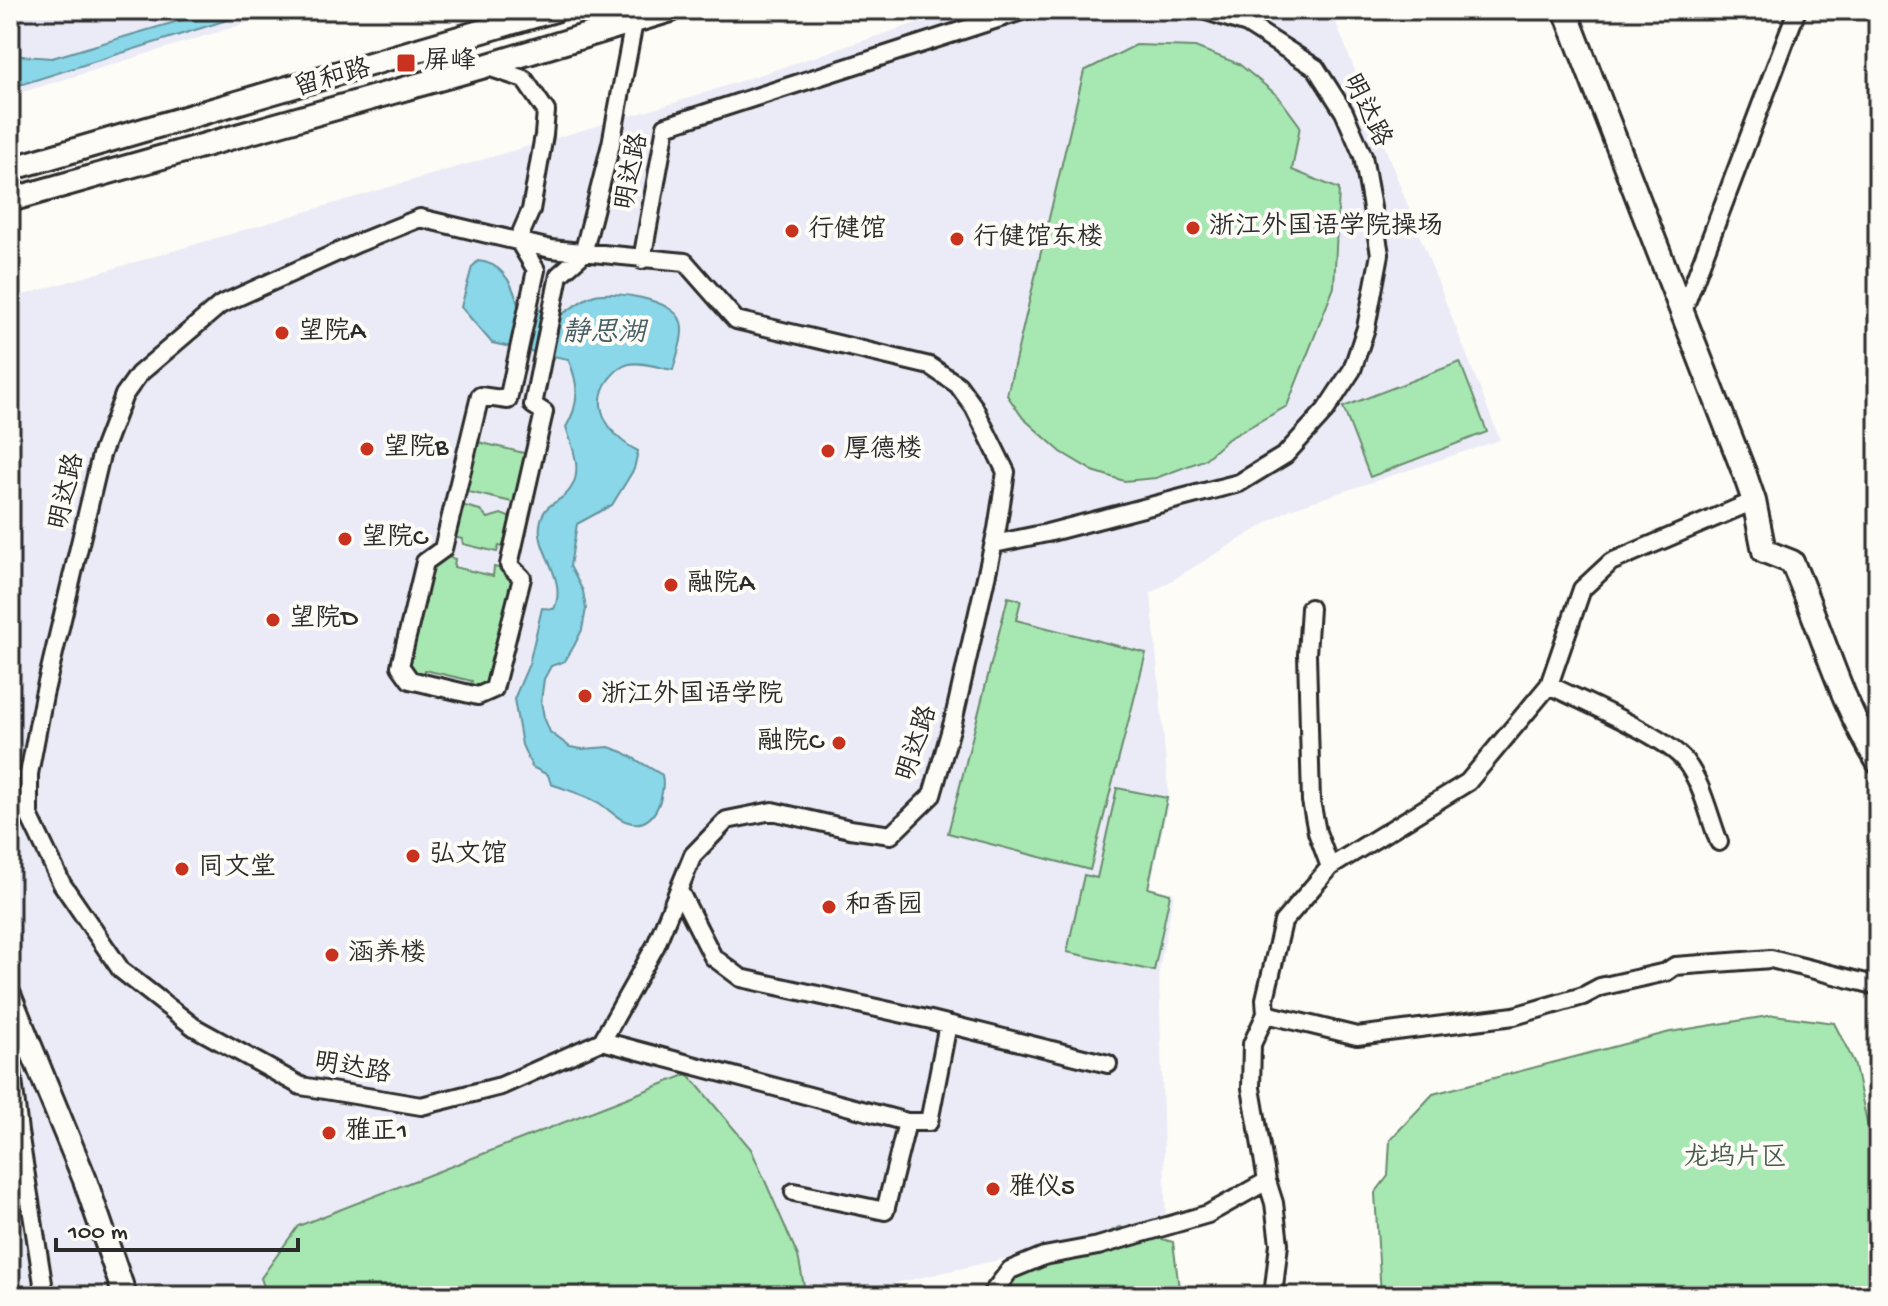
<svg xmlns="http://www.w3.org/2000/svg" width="1888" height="1306" font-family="'Gochi Hand','LXGW WenKai TC',sans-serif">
<rect width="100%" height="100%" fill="#fdfcf7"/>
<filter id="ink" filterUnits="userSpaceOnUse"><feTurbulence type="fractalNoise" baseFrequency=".0125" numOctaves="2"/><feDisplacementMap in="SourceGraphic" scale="16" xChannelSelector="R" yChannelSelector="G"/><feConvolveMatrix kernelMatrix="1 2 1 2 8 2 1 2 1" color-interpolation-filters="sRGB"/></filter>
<g filter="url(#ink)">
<path fill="#eaebf6" d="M 10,10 L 289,10 L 10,96 Z
M 956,10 L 1331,10 L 1500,440 L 1290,509 L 1151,593 L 1169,799 L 1150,887 L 1174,893 L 1159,971 L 1166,1222 L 839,1296 L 806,1296 L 798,1256 L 687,1074 L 298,1226 L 261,1278 L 267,1296 L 10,1296 L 10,299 L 674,103 Z"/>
<path fill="#a7e8b2" stroke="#698a6e" stroke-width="2" d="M 1136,45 L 1195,47 L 1239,64 L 1278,96 L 1300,126 L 1292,170 L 1339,189 L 1334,287 L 1287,406 L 1228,439 L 1204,460 L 1156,478 L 1124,481 L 1093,471 L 1061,452 L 1023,418 L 1007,395 L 1084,71 Z
M 1460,362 L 1487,432 L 1370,477 L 1343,407 Z
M 478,442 L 528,454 L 516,503 L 465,491 Z
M 461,505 L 480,510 L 488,518 L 501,514 L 514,519 L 506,548 L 499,546 L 497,552 L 463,544 L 462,539 L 454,537 Z
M 444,556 L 455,559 L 454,567 L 493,576 L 494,567 L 506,570 L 515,578 L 492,681 L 480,690 L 470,687 L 472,681 L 425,670 L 424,677 L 409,668 L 433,561 Z
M 1008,597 L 1021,600 L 1016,620 L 1146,653 L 1090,870 L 948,833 Z
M 1117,788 L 1167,798 L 1148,888 L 1170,894 L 1154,971 L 1067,952 L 1084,875 L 1097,878 Z
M 1774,1015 L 1834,1023 L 1854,1062 L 1873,1150 L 1871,1221 L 1878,1222 L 1878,1296 L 1381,1296 L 1375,1193 L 1388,1176 L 1390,1140 L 1433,1094 L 1670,1032 Z
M 688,1074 L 751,1149 L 798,1256 L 806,1296 L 267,1296 L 261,1278 L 298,1226 Z
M 1120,1227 L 1173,1242 L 1180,1296 L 983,1296 L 1007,1269 L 1071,1250 Z"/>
<path fill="#89d7e8" stroke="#63929c" stroke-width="2" d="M 216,10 L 259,10 L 10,88 L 10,55 L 52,58 Z
M 478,261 C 502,263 513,284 518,305 L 560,315 C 571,310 580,300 592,296 C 610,289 675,299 681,322 C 685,336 676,357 673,370 C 659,368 642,361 629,364 C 620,366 614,373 609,379 C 588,407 612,438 638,451 L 634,469 L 612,505 L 577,524 L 570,566 L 583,591 L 586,609 L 582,630 L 574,646 L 565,661 L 551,666 L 544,679 L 541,701 L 544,717 L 550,732 L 570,747 L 582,749 L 609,747 L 623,752 L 662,775 C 666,793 656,827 632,823 C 619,821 610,810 599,803 C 585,795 567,790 551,784 L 548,775 L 532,767 L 522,745 L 514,699 L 529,664 L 542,608 L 554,609 C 568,578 536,552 540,525 C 543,500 561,505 571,488 C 583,470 572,446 566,427 C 580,404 579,383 568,359 L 492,343 L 461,307 L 472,267 Z"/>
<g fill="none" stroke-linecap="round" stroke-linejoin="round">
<g stroke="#2b2b2b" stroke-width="22">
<path id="street" d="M 485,66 L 524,79 L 546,111 L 544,135 L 531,210 L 518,240 L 536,270 L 508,400 L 480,396 L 443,549 L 425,562 L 400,666 L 410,680 L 478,696 L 494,689 L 522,578 L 509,565 L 544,412 L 533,405 L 559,275 L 583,254 L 611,144 L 634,22
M 420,218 L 551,249 L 685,262 L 736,320 L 930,366 L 958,385 L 974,407 L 1006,472 L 997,529 L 953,722 L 932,795 L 891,835 L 850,829 L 772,811 L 727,820 L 693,855 L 656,945 L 602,1041 L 501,1086 L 421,1106 L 301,1086 L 194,1027 L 121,970 L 62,884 L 29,815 L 29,774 L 44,695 L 101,455 L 124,395 L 139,374 L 220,305 L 358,243 Z
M 642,260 L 666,126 L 1025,10
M 1683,311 L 1797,10
M 994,544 L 1047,533 L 1239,483 L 1285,455 L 1325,411 L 1352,370 L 1366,328 L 1380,254 L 1363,156 L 1344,112 L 1316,68 L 1247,24 L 1203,10
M 1310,608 L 1307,654 L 1311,801 L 1317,832 L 1330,867
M 1549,685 C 1581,701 1667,737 1685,761 C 1702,783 1709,816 1719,842
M 679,890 L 713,957 L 741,978 L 931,1020 L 1108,1064
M 1266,1014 L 1357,1036 L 1514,1016 L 1583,996 L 1600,987 L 1666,972 L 1675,966 L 1771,959 L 1878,986
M 602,1041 L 907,1122
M 10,1053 L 19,1132 L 45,1296
M 794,1192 L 885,1211 L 907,1122 L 929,1122 L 948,1024
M 990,1296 L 1010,1270 L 1044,1256 L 1098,1246 L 1208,1214 L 1267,1181
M 1273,1296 L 1279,1244 L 1274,1203 L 1267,1181 L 1251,1088 L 1252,1044 L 1266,1014 L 1265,999 L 1283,922 L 1330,867 L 1468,782 L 1549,685 L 1582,589 L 1611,562 L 1754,501"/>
</g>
<g stroke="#2b2b2b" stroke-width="28">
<path id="secondary" d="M 1565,10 L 1744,472 L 1754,501 L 1764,551 L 1792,562 C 1822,629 1839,700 1878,762
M 10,169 L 555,10
M 10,200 L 485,66 L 671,10
M 10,997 L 85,1180 L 125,1296"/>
</g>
<use href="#street" stroke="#fdfcf7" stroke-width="16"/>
<use href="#secondary" stroke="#fdfcf7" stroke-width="22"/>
</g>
</g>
<g fill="#c8321e" stroke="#fdfcf7" stroke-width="3">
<rect x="396" y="53" width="20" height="20" rx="4"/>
<circle cx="1193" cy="228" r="8"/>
<circle cx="792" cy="231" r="8"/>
<circle cx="957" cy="239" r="8"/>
<circle cx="282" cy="333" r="8"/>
<circle cx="367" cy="449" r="8"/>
<circle cx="828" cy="451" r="8"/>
<circle cx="345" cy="539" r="8"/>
<circle cx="671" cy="585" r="8"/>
<circle cx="273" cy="620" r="8"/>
<circle cx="585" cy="696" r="8"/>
<circle cx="839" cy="743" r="8"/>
<circle cx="413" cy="856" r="8"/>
<circle cx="182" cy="869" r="8"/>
<circle cx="829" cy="907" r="8"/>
<circle cx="332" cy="955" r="8"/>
<circle cx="329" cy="1133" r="8"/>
<circle cx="993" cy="1189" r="8"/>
</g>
<g text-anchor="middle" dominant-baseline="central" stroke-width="8" stroke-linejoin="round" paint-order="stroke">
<g font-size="26" fill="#2b2b2b" stroke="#fdfcf7" text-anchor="start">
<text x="424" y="63">屏峰</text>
<text x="1209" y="228">浙江外国语学院操场</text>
<text x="808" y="231">行健馆</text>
<text x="973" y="239">行健馆东楼</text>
<text x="298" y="333">望院A</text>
<text x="383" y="449">望院B</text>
<text x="844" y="451">厚德楼</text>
<text x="361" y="539">望院C</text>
<text x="687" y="585">融院A</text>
<text x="289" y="620">望院D</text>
<text x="601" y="696">浙江外国语学院</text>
<text x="823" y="743" text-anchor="end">融院C</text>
<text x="429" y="856">弘文馆</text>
<text x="198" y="869">同文堂</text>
<text x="845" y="907">和香园</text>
<text x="348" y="955">涵养楼</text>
<text x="345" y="1133">雅正1</text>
<text x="1009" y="1189">雅仪5</text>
</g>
<g font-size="26" fill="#2b2b2b" stroke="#fdfcf7">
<text transform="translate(333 80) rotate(-16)">留和路</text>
<text transform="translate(1365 111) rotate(64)">明达路</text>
<text transform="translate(634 172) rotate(-79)">明达路</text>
<text transform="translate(69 492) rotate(-77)">明达路</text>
<text transform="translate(919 744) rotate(-72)">明达路</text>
<text transform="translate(352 1070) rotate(10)">明达路</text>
</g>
<g font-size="26" fill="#4a5a4d" stroke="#fdfcf7">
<text x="1735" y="1159">龙坞片区</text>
</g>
<g font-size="28" font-style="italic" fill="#475f64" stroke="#fdfcf7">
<text x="604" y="334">静思湖</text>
</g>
</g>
<rect width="1888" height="1306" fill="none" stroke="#fdfcf7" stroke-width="40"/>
<rect x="20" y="20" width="1848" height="1266" fill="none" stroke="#2b2b2b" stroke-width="3" filter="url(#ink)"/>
<path d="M56 1238v12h242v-12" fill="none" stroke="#2b2b2b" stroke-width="4"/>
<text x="68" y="1238" font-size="24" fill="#2b2b2b" stroke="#fdfcf7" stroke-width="6" paint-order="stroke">100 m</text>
</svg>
